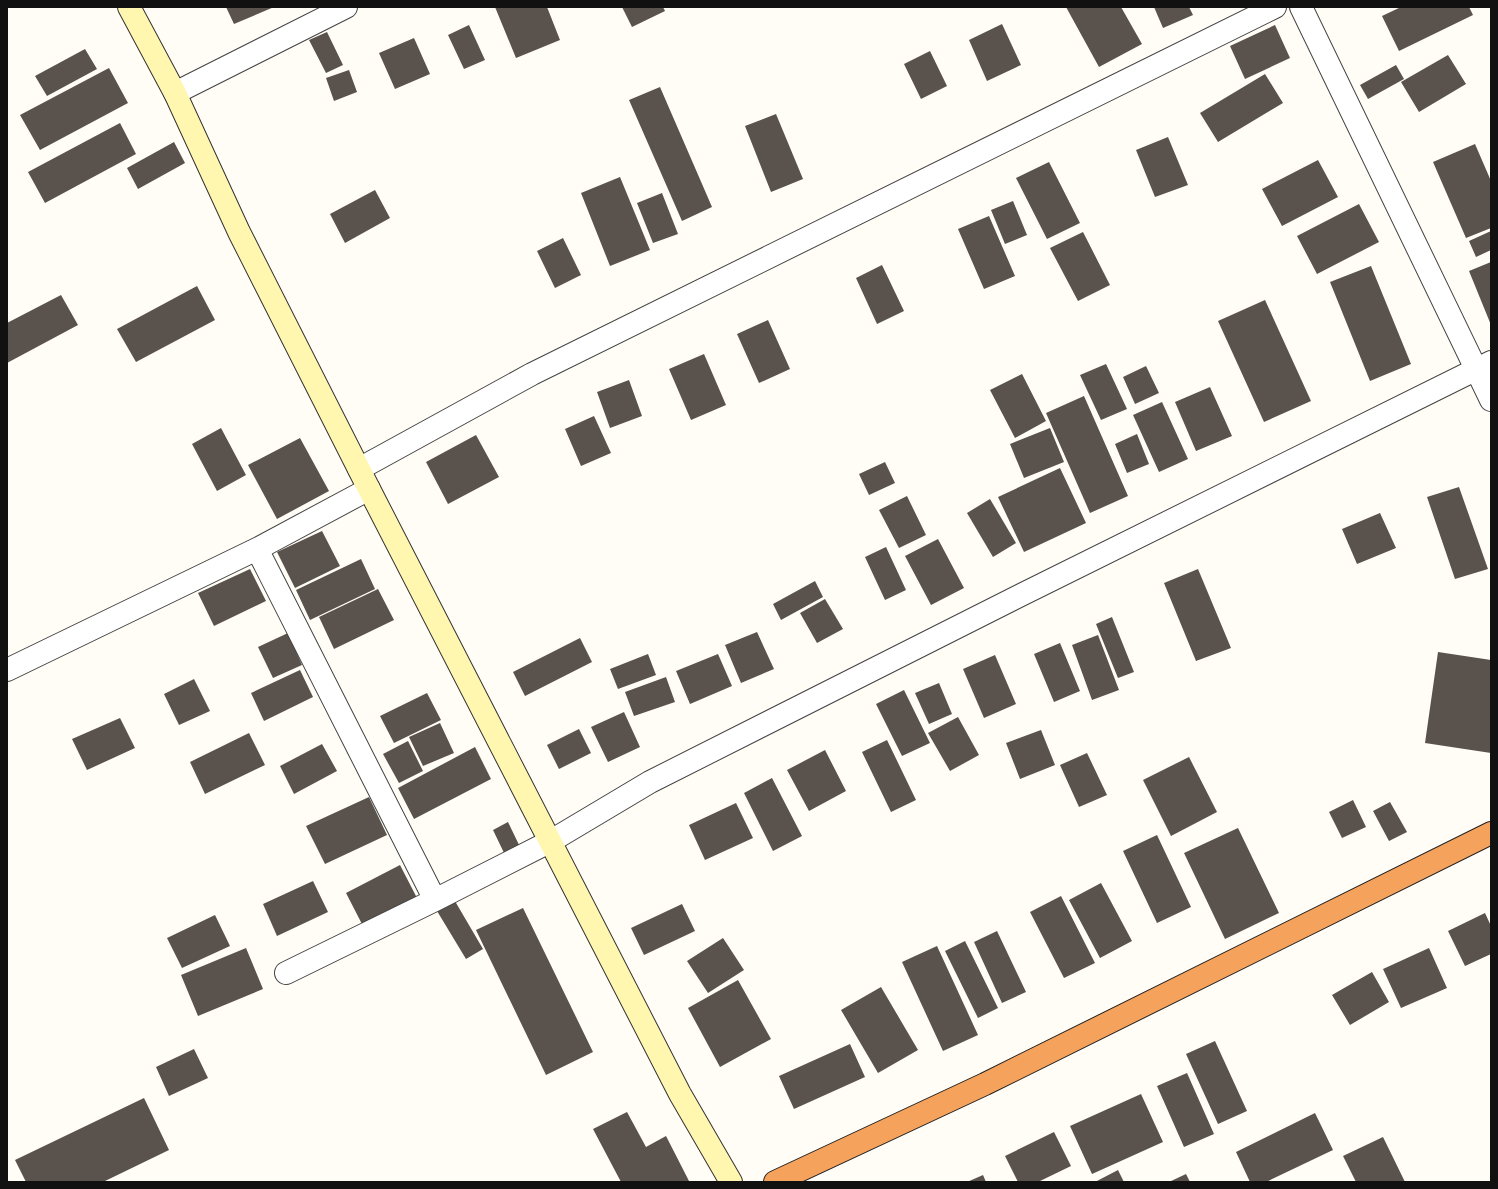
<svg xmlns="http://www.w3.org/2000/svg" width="1498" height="1189" font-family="'Roboto Serif',serif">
<rect width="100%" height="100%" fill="#fffdf5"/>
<path fill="#5a524d" d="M 226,7 L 274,7 L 234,24 Z
M 495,7 L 547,7 L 560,40 L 516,58 Z
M 622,7 L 663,7 L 665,11 L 632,27 Z
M 1066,7 L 1121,7 L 1142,44 L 1099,67 Z
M 1154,7 L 1189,7 L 1193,15 L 1163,28 Z
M 1401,7 L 1469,7 L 1473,15 L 1399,51 L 1382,16 Z
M 1002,24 L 1021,65 L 987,81 L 969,40 Z
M 469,25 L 485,60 L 464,69 L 448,35 Z
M 1275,25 L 1290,58 L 1245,79 L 1230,46 Z
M 327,32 L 343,65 L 326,73 L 309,40 Z
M 414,38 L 430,74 L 395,89 L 379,53 Z
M 85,49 L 97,69 L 47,96 L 35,76 Z
M 930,51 L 947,86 L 921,99 L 904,64 Z
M 1448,55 L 1466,84 L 1419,112 L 1401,82 Z
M 1396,65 L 1404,79 L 1368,99 L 1360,85 Z
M 109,68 L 128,103 L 40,150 L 20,115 Z
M 349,70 L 357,92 L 334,101 L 326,78 Z
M 1265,74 L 1283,103 L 1218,142 L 1200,113 Z
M 660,87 L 712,207 L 682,221 L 629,100 Z
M 776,114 L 803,179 L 771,192 L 745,126 Z
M 120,123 L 136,154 L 45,203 L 28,172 Z
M 1168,137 L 1188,185 L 1155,197 L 1136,150 Z
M 174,142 L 185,163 L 138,189 L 127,168 Z
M 1475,144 L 1491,181 L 1491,228 L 1466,238 L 1433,162 Z
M 1318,160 L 1338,197 L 1282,226 L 1262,189 Z
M 1049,162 L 1080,223 L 1047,239 L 1016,178 Z
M 620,177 L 650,250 L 610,266 L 581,193 Z
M 375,190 L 390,218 L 345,243 L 330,214 Z
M 662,193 L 678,234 L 653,243 L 637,203 Z
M 1013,201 L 1027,235 L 1005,244 L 991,210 Z
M 1359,204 L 1379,242 L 1317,274 L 1297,236 Z
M 989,216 L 1015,276 L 984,289 L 958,229 Z
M 1491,231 L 1491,250 L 1476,257 L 1469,241 Z
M 1083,232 L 1110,285 L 1078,301 L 1050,248 Z
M 563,238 L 581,275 L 555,288 L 537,251 Z
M 1491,262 L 1491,325 L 1469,271 Z
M 882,265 L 904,311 L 877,324 L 856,278 Z
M 1371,266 L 1411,364 L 1370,381 L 1330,282 Z
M 197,286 L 215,320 L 136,362 L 117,329 Z
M 61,295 L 78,325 L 7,363 L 7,323 Z
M 1265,300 L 1311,401 L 1264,422 L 1218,321 Z
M 768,320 L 790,369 L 759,383 L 737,334 Z
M 704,354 L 726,405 L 691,420 L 669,369 Z
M 1106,364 L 1127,409 L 1101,420 L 1080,375 Z
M 1146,366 L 1159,393 L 1135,404 L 1123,377 Z
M 1022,374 L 1046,421 L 1015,438 L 990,390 Z
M 629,380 L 642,416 L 610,428 L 597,392 Z
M 1210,387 L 1232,436 L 1196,451 L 1175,402 Z
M 1084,396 L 1128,496 L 1090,513 L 1046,413 Z
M 1162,402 L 1188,459 L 1159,472 L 1133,415 Z
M 594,416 L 611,453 L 581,466 L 565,429 Z
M 221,428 L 246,475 L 217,491 L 192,444 Z
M 1050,428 L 1064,462 L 1024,478 L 1010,444 Z
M 1137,434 L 1149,464 L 1127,473 L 1115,444 Z
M 476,435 L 499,477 L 448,504 L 426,462 Z
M 300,438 L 329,491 L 277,519 L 248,465 Z
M 885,462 L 895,483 L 869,495 L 859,474 Z
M 1060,468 L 1086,523 L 1024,552 L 998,497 Z
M 1459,487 L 1488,569 L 1455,579 L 1427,497 Z
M 907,496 L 926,535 L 899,548 L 879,510 Z
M 990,499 L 1016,543 L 993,557 L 967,513 Z
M 1380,513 L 1396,548 L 1357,564 L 1342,529 Z
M 322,531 L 340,566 L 295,588 L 277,552 Z
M 938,539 L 964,588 L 931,605 L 905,556 Z
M 886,547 L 906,590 L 885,600 L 865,557 Z
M 361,559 L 375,589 L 310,620 L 296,590 Z
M 250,569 L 266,601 L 214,626 L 198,593 Z
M 1198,569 L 1231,648 L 1196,661 L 1164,583 Z
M 815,581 L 823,597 L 781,620 L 773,604 Z
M 378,589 L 394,620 L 334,649 L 319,617 Z
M 825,599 L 843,629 L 817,643 L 800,613 Z
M 1112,617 L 1134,672 L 1118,678 L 1096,624 Z
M 757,632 L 774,669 L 741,683 L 725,645 Z
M 288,633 L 302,665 L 273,678 L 258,647 Z
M 1098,635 L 1119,690 L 1092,700 L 1072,645 Z
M 580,638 L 592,662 L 525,696 L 513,672 Z
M 1060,643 L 1080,691 L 1054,702 L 1034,654 Z
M 1438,652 L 1491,660 L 1491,753 L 1425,743 Z
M 648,654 L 656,675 L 618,689 L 610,669 Z
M 718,654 L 732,686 L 690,704 L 676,671 Z
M 995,655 L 1016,704 L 984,718 L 963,669 Z
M 300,670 L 313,697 L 264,721 L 251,693 Z
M 666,677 L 675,702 L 634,716 L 625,692 Z
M 194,679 L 210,711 L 179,725 L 164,694 Z
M 939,683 L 952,714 L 929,724 L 915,693 Z
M 904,690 L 930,743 L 902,756 L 876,704 Z
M 427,693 L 441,720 L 394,743 L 380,716 Z
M 624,712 L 640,747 L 608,762 L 591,727 Z
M 958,717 L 979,755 L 950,771 L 928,733 Z
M 120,718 L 135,748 L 87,770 L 72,739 Z
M 440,723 L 454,753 L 423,766 L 409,737 Z
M 579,729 L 591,753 L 559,769 L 547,745 Z
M 1041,730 L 1055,765 L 1020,779 L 1006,743 Z
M 249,733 L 265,765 L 205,794 L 190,762 Z
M 887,740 L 916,800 L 891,812 L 862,752 Z
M 408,741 L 423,771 L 399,783 L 383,754 Z
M 322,744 L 337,771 L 294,794 L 280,766 Z
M 475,747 L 491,779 L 414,819 L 398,788 Z
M 825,750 L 846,791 L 809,811 L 787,770 Z
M 1087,753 L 1107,795 L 1079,807 L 1060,765 Z
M 1189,757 L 1217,812 L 1171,836 L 1143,780 Z
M 772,778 L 802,836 L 773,851 L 744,793 Z
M 369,797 L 387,835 L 325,864 L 306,826 Z
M 1353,800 L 1366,827 L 1342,838 L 1329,812 Z
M 1390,802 L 1407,832 L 1389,841 L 1373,811 Z
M 736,803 L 753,838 L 705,860 L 689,825 Z
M 508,822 L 521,849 L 506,857 L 493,830 Z
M 1238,828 L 1279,913 L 1225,939 L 1184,853 Z
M 1157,835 L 1191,907 L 1157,923 L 1123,851 Z
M 400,865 L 417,898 L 363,926 L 346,893 Z
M 313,881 L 328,912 L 277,936 L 263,904 Z
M 1101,883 L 1132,941 L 1100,958 L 1069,900 Z
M 452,896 L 483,949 L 466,959 L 434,906 Z
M 1061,896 L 1095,963 L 1064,978 L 1030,912 Z
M 682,904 L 695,931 L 644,955 L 631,928 Z
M 523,908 L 593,1052 L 546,1075 L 476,930 Z
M 1485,913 L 1491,926 L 1491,954 L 1465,966 L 1448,931 Z
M 215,915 L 230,946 L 182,968 L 167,938 Z
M 997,931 L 1026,992 L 1002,1003 L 974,942 Z
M 723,938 L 744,970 L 708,993 L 687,961 Z
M 965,941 L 998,1008 L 978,1018 L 945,951 Z
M 937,946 L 978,1035 L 943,1051 L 902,962 Z
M 246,948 L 263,989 L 198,1016 L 181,975 Z
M 1429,948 L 1447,988 L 1401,1008 L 1383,969 Z
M 1372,972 L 1389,1002 L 1350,1025 L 1332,995 Z
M 738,980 L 771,1039 L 720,1067 L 688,1008 Z
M 881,987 L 918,1050 L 878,1073 L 841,1010 Z
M 1215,1041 L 1247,1111 L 1218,1124 L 1186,1054 Z
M 850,1044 L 865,1077 L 794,1109 L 779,1076 Z
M 194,1049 L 208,1078 L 169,1096 L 156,1067 Z
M 1187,1073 L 1214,1134 L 1184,1147 L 1157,1086 Z
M 1141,1094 L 1163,1142 L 1092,1174 L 1070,1126 Z
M 144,1098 L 169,1150 L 103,1182 L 26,1182 L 15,1160 Z
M 627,1112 L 646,1147 L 666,1136 L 689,1181 L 621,1182 L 593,1129 Z
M 1315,1113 L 1333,1150 L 1266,1182 L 1250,1182 L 1236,1152 Z
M 1054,1132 L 1071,1166 L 1038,1182 L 1018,1182 L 1005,1156 Z
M 1383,1137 L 1405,1182 L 1356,1182 L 1343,1156 Z
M 1118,1170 L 1124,1182 L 1095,1182 Z
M 1186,1174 L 1190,1182 L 1169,1182 Z
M 983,1175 L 986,1182 L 967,1182 Z"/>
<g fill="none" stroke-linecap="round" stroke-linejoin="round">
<g stroke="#444" stroke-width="24">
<path id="street" d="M 1301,7 L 1491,400
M 175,93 L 346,7
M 359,469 L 532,374 L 1275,7
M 257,549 L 435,900
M 7,670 L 257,549 L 369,489
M 286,973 L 435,900 L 551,841 L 650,782 L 1019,596 L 1491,362"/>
</g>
<g stroke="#333" stroke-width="24">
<path id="secondary" d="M 129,7 L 175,93 L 239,232 L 369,489 L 680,1094 L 731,1182"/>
</g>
<g stroke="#222" stroke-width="24">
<path id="highway" d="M 775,1182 L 985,1084 L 1491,833"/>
</g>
<use href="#street" stroke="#fff" stroke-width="22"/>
<use href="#secondary" stroke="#fff6b0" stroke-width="22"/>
<use href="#highway" stroke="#f5a25d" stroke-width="22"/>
</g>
<rect width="1498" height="1189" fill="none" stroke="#111111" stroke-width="16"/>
</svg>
